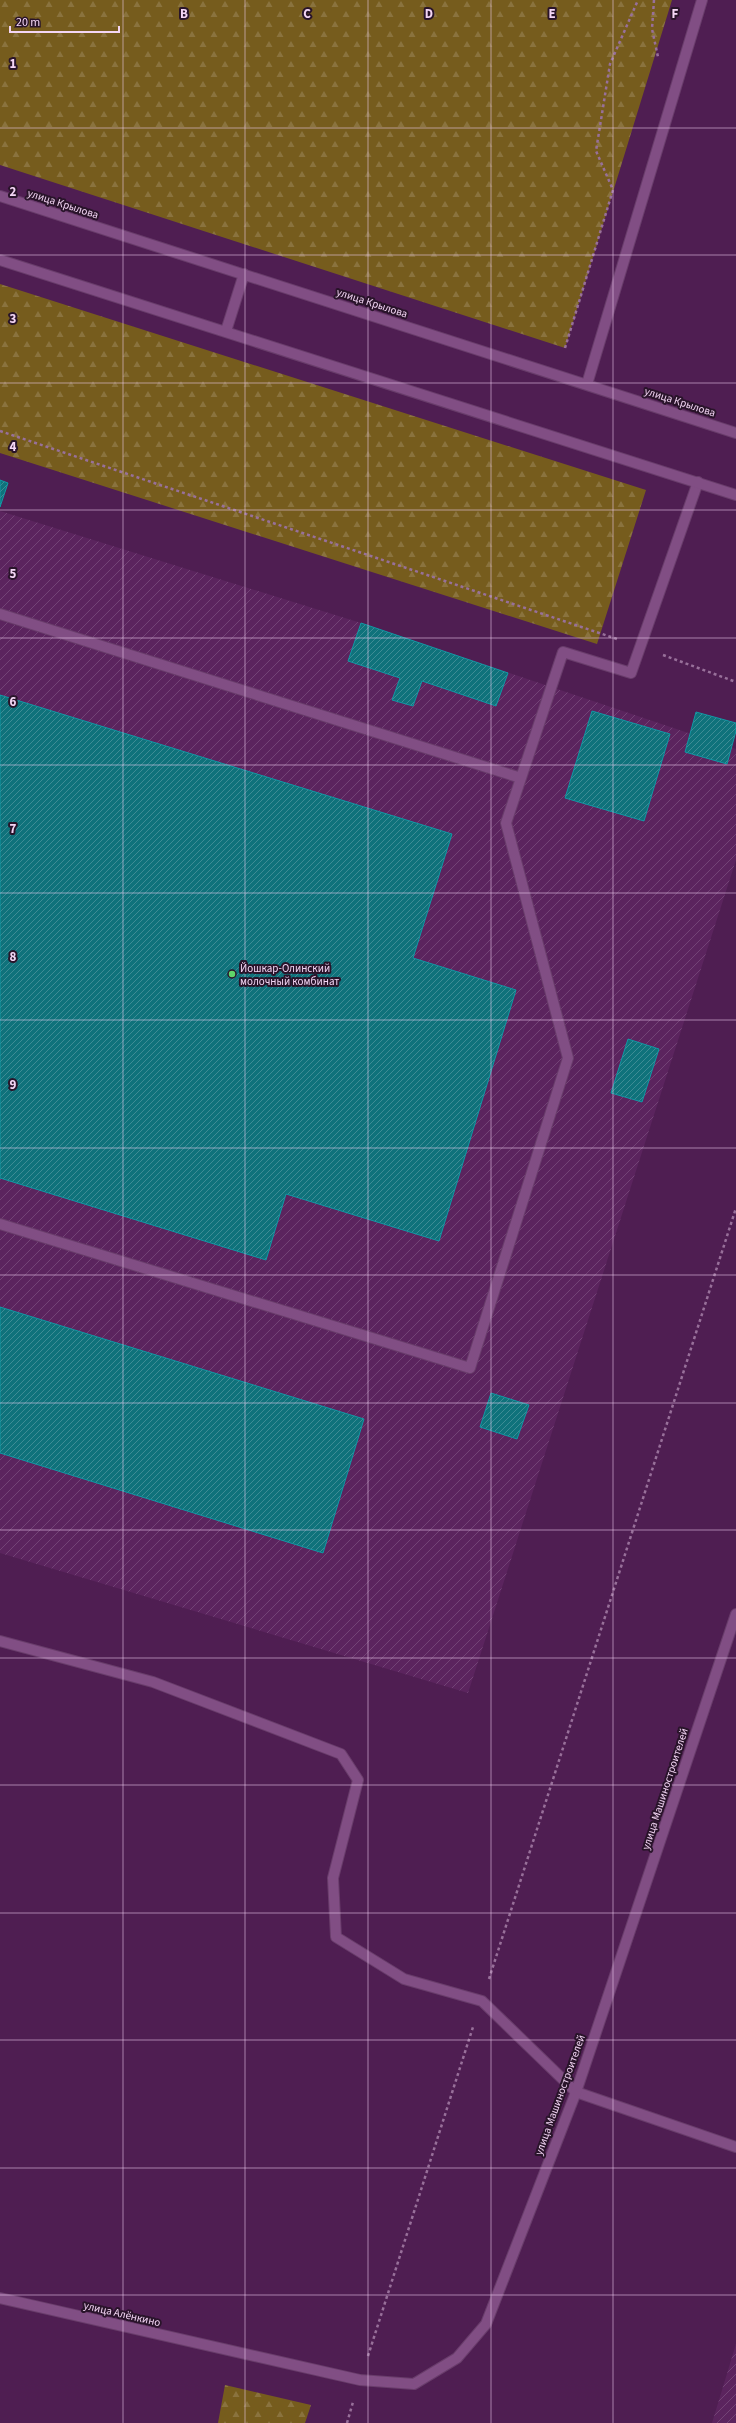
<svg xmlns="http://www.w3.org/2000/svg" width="736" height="2423" font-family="'Source Sans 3',sans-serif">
<defs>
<pattern id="industrial-furrows" width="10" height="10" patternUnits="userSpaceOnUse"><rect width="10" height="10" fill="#5b245e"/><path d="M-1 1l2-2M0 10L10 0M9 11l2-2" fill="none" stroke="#734376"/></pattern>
<pattern id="forest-firs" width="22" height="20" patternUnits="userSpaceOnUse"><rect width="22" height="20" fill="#765c1d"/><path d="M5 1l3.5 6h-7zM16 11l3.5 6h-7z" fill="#8a733e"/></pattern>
<pattern id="building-hatch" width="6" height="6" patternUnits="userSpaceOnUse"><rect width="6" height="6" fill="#0f727b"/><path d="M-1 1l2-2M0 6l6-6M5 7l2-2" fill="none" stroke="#3e8c95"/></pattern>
</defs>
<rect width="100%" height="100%" fill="#4f1e52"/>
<path fill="url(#industrial-furrows)" d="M 0,511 L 361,623 L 736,749 L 736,860 L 468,1693 L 0,1553 Z
M 736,2344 L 736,2423 L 712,2423 Z"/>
<path fill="url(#forest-firs)" d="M 0,0 L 672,0 L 565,348 L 0,165 Z
M 0,284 L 646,490 L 597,644 L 0,453 Z
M 225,2385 L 311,2405 L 305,2423 L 218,2423 Z"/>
<path fill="url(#building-hatch)" stroke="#1198a4" d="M 0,480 L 8,483 L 0,507 Z
M 361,623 L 508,673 L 496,706 L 422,681 L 413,706 L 392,700 L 400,678 L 348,661 Z
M 0,695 L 452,834 L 413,958 L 516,990 L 439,1241 L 286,1194 L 266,1260 L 0,1178 Z
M 592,711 L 670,734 L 644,821 L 565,798 Z
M 696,712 L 736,723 L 736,731 L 727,764 L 685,752 Z
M 628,1039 L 659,1049 L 642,1102 L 611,1093 Z
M 0,1307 L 364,1419 L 323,1553 L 0,1453 Z
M 491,1393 L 529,1405 L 517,1439 L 480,1427 Z"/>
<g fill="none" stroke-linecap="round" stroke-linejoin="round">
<g stroke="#693d6b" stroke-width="12">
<path id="service" d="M 0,614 L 521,778
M 0,1224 L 470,1368 L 568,1058 L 506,823 L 563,652 L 631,673 L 698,482
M 0,1641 L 153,1682 L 341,1754 L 358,1780 L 333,1878 L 336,1937 L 404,1979 L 482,2001 L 576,2092 L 736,2147"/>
</g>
<g stroke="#693d6b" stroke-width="12">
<path id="minor" d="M 587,384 L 702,0
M 0,2298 L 360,2380 L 414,2384 L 457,2358 L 486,2324 L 576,2092 L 736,1614"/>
</g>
<g stroke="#693d6b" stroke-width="12">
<path id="tertiary" d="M 0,196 L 736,433
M 0,260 L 736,495
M 226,331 L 244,274"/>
</g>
<path stroke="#98709a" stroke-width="2.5" stroke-dasharray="3 3" stroke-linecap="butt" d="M 654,0 L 652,29 L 658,57
M 565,348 L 613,190 L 596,151 L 610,64 L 638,0
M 0,431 L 617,639
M 663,655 L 736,682
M 489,1979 L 736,1208
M 368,2356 L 473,2027
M 347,2423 L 353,2402"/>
<use href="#service" stroke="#814e84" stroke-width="10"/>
<use href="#minor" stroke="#814e84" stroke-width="10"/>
<use href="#tertiary" stroke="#814e84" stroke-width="10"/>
</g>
<path fill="none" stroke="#f4d6f5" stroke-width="1" stroke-opacity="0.55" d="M 123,0 L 123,2423M 245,0 L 245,2423M 368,0 L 368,2423M 491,0 L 491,2423M 613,0 L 613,2423M 0,128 L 736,128M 0,255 L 736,255M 0,383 L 736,383M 0,510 L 736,510M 0,638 L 736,638M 0,765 L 736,765M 0,893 L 736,893M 0,1020 L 736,1020M 0,1148 L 736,1148M 0,1275 L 736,1275M 0,1403 L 736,1403M 0,1530 L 736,1530M 0,1658 L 736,1658M 0,1785 L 736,1785M 0,1913 L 736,1913M 0,2040 L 736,2040M 0,2168 L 736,2168M 0,2295 L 736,2295"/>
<circle fill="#60d56a" stroke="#29142a" stroke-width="1.5" cx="232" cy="974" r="4"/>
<g text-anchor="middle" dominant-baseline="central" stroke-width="4" stroke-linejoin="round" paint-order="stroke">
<g font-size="11" fill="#f4d6f5" stroke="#29142a">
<text transform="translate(63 204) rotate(18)">улица Крылова</text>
<text transform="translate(372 303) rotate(18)">улица Крылова</text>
<text transform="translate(680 402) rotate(18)">улица Крылова</text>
<text transform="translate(665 1789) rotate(-72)">улица Машиностроителей</text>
<text transform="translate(560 2095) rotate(-70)">улица Машиностроителей</text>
<text transform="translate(122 2314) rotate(13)">улица Алёнкино</text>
</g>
<g font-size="11" fill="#f4d6f5" stroke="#29142a" text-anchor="start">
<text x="240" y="968">Йошкар-Олинский<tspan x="240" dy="13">молочный комбинат</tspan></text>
</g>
</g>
<g font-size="13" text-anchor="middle" font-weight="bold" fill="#f4d6f5" stroke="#29142a" stroke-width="4" stroke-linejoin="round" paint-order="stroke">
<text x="184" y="18">B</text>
<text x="307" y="18">C</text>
<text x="429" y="18">D</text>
<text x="552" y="18">E</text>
<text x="675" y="18">F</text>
<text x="13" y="68">1</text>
<text x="13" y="196">2</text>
<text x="13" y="323">3</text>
<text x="13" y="451">4</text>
<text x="13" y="578">5</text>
<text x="13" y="706">6</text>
<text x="13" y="833">7</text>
<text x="13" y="961">8</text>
<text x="13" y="1089">9</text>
</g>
<path d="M10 26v6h109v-6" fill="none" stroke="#f4d6f5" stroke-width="2"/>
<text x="16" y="26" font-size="12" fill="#f4d6f5" stroke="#29142a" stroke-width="3" paint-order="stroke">20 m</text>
</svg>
